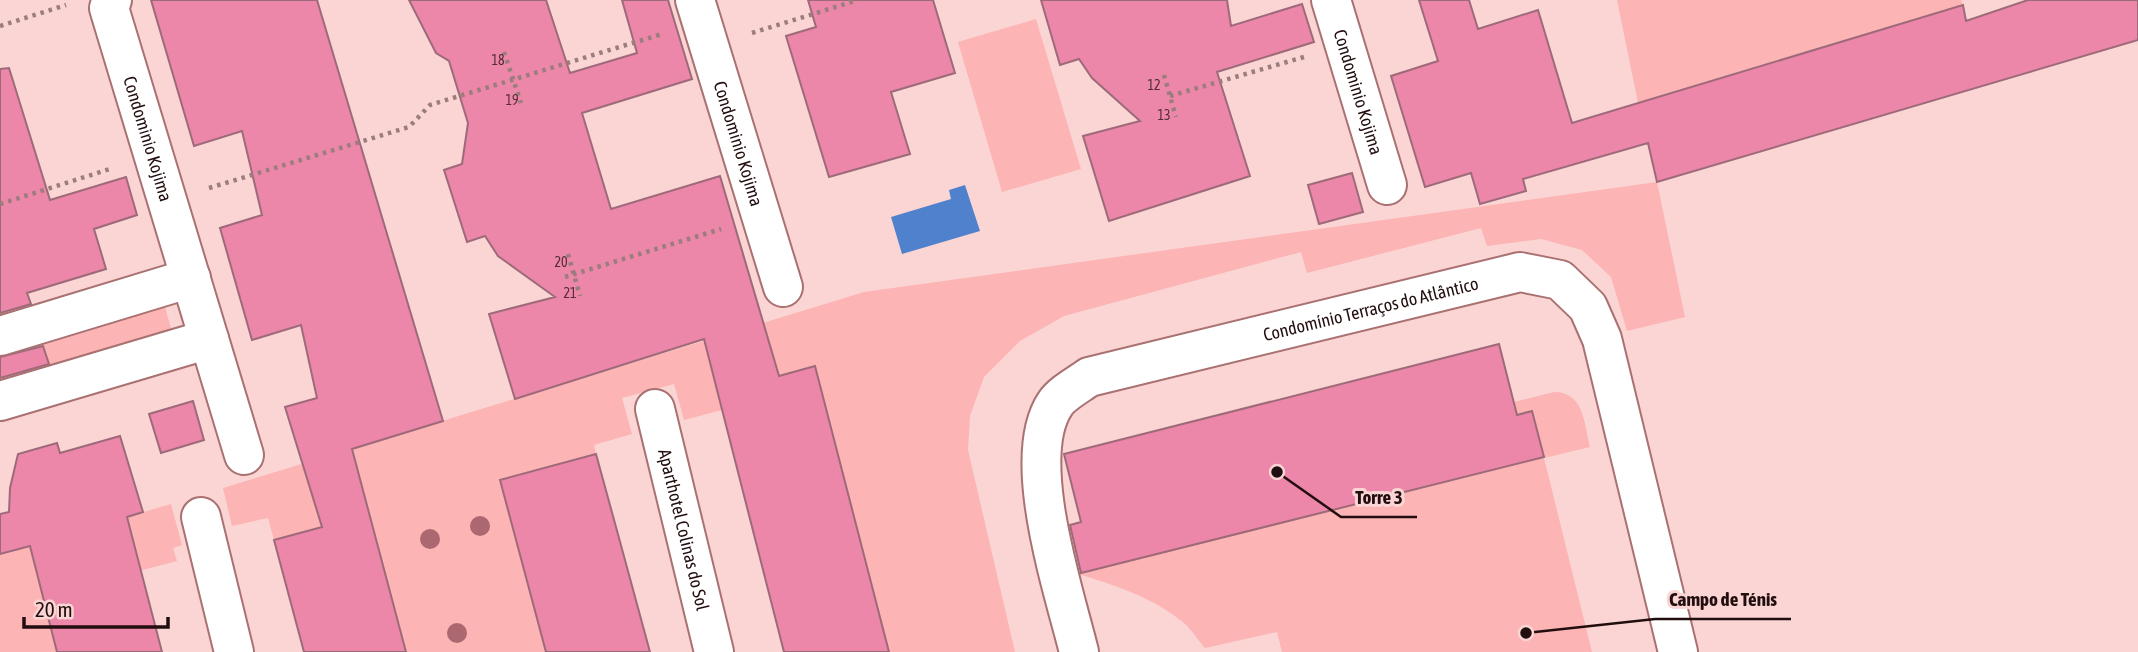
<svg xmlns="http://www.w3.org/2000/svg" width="2138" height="652" font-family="'Asap Condensed',sans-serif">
<rect width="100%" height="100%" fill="#fad5d4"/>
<path fill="#fcb4b4" d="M 1617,0 L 1961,0 L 1963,5 L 1638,103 Z
M 1036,19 L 1081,169 L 1002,192 L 958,42 Z
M 1657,182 L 1685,317 L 1627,331 L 1611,277 L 1582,250 L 1541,239 L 1487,246 L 1481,228 L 1307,273 L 1301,252 L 1064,316 L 1020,341 L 984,377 L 970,416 L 968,450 L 1015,652 L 889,652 L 815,366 L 718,392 L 722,410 L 684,420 L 674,384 L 622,398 L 632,434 L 594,445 L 596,454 L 500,480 L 546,652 L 406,652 L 369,515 L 274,540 L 268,518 L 232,526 L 223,488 L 864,292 Z
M 165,307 L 172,332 L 51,370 L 43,344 Z
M 1554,392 C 1584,392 1584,423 1590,447 L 1544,458 L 1592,652 L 1282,652 L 1277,632 L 1205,648 C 1198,640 1192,630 1184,623 C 1154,598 1115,585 1078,574 L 1543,457 L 1517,415 L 1514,402 Z
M 171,504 L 182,545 L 173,548 L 177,561 L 43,596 L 57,652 L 0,652 L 0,554 Z"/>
<path fill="#5081cd" d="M 965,185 L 980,231 L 902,254 L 891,217 L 951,199 L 949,190 Z"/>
<path fill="#ec87a9" stroke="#9e6a7a" stroke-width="2" d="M 151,0 L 317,0 L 443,421 L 352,449 L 406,652 L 304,652 L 274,540 L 322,527 L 285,407 L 317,398 L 301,325 L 252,340 L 220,228 L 262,215 L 242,131 L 194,146 Z
M 409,0 L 546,0 L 570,73 L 637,53 L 622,0 L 668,0 L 692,79 L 582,113 L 611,209 L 720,176 L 779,376 L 815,366 L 889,652 L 784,652 L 704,339 L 515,399 L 489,314 L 555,297 L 498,256 L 485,236 L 467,242 L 444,170 L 462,164 L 468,123 L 449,61 L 436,53 Z
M 808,0 L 933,0 L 955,73 L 891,92 L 910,154 L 829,177 L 786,36 L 816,27 Z
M 1041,0 L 1227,0 L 1231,26 L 1302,4 L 1314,42 L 1217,72 L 1250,176 L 1109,221 L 1083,136 L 1140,121 L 1092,78 L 1079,59 L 1060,65 Z
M 1419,0 L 1469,0 L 1478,29 L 1538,10 L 1572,123 L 1963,5 L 1966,21 L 2028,0 L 2138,0 L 2138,40 L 1657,182 L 1648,143 L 1523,179 L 1526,191 L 1480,204 L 1471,173 L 1425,187 L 1391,76 L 1438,61 Z
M 9,68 L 50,200 L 126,177 L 137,215 L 94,229 L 106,269 L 27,293 L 31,304 L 0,313 L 0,69 Z
M 1352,173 L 1363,212 L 1319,224 L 1308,185 Z
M 1499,344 L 1517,415 L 1532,411 L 1544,457 L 1081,573 L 1070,525 L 1081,522 L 1064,454 Z
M 43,346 L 49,364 L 0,378 L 0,357 Z
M 193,401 L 204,440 L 161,453 L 149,414 Z
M 120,436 L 143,512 L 127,517 L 162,652 L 57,652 L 30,546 L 0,554 L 0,514 L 9,512 L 10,488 L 18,454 L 57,443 L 60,453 Z
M 596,454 L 619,538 L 650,652 L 546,652 L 500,480 Z"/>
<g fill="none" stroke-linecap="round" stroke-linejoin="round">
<g stroke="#a97171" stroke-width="42">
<g id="minor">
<path id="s1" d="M 112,0 L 109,8 L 244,455"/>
<path id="s2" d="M 695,0 L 783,287"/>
<path id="s3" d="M 1331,0 L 1387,185"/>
<path d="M 0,336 L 191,278"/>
<path d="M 0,401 L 209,339"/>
<path id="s4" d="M 655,409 L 714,652"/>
<path d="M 201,517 L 234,652"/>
<path id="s5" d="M 1079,652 C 1064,591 1019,458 1055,404 C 1061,394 1078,385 1089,377 L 1520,272 L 1560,280 L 1588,307 L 1602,339 L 1678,652"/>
</g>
</g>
<path stroke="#9b7d7d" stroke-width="4.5" stroke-dasharray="3.5 5" stroke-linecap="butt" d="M 0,26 L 66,5
M 752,33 L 858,0
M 504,52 L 521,103
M 1164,75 L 1176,117
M 1170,96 L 1304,57
M 209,188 L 409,127 L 430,105 L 662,34
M 0,204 L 113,168
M 568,254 L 580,296
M 565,277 L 721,229"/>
<use href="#minor" stroke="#fff" stroke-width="38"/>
</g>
<g fill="#ac6870">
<circle cx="480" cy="526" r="10"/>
<circle cx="430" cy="539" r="10"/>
<circle cx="457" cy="633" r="10"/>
</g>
<g text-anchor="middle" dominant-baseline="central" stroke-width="6" stroke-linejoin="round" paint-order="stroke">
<g font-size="14" fill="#552c36">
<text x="498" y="60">18</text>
<text x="1154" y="85">12</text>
<text x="512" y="100">19</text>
<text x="1164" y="115">13</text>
<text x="561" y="262">20</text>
<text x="570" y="293">21</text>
</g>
<g font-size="18" fill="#230e0f" stroke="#fad5d4">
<text stroke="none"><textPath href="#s3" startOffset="96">Condominio Kojima</textPath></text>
<text stroke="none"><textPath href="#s1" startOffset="145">Condominio Kojima</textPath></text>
<text stroke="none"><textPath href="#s2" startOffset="150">Condominio Kojima</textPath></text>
<text stroke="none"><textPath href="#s5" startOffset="588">Condomínio Terraços do Atlântico</textPath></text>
<text stroke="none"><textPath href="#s4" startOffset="124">Aparthotel Colinas do Sol</textPath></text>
</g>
</g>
<path fill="none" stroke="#230e0f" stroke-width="2.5" d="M1277 472L1341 517H1417M1526 633L1655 619H1791"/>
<g fill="#230e0f" stroke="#fad5d4" stroke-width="2.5">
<circle cx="1277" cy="472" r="7"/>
<circle cx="1526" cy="633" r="7"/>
</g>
<g font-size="19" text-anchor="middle" font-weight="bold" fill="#230e0f" stroke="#fad5d4" stroke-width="6" stroke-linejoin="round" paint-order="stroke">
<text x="1379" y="504">Torre 3</text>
<text x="1723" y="606">Campo de Ténis</text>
</g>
<path d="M24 617v10h144v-10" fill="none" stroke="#230e0f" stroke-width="3.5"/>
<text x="35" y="617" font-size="21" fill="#230e0f" stroke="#fad5d4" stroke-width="5" paint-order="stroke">20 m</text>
</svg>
